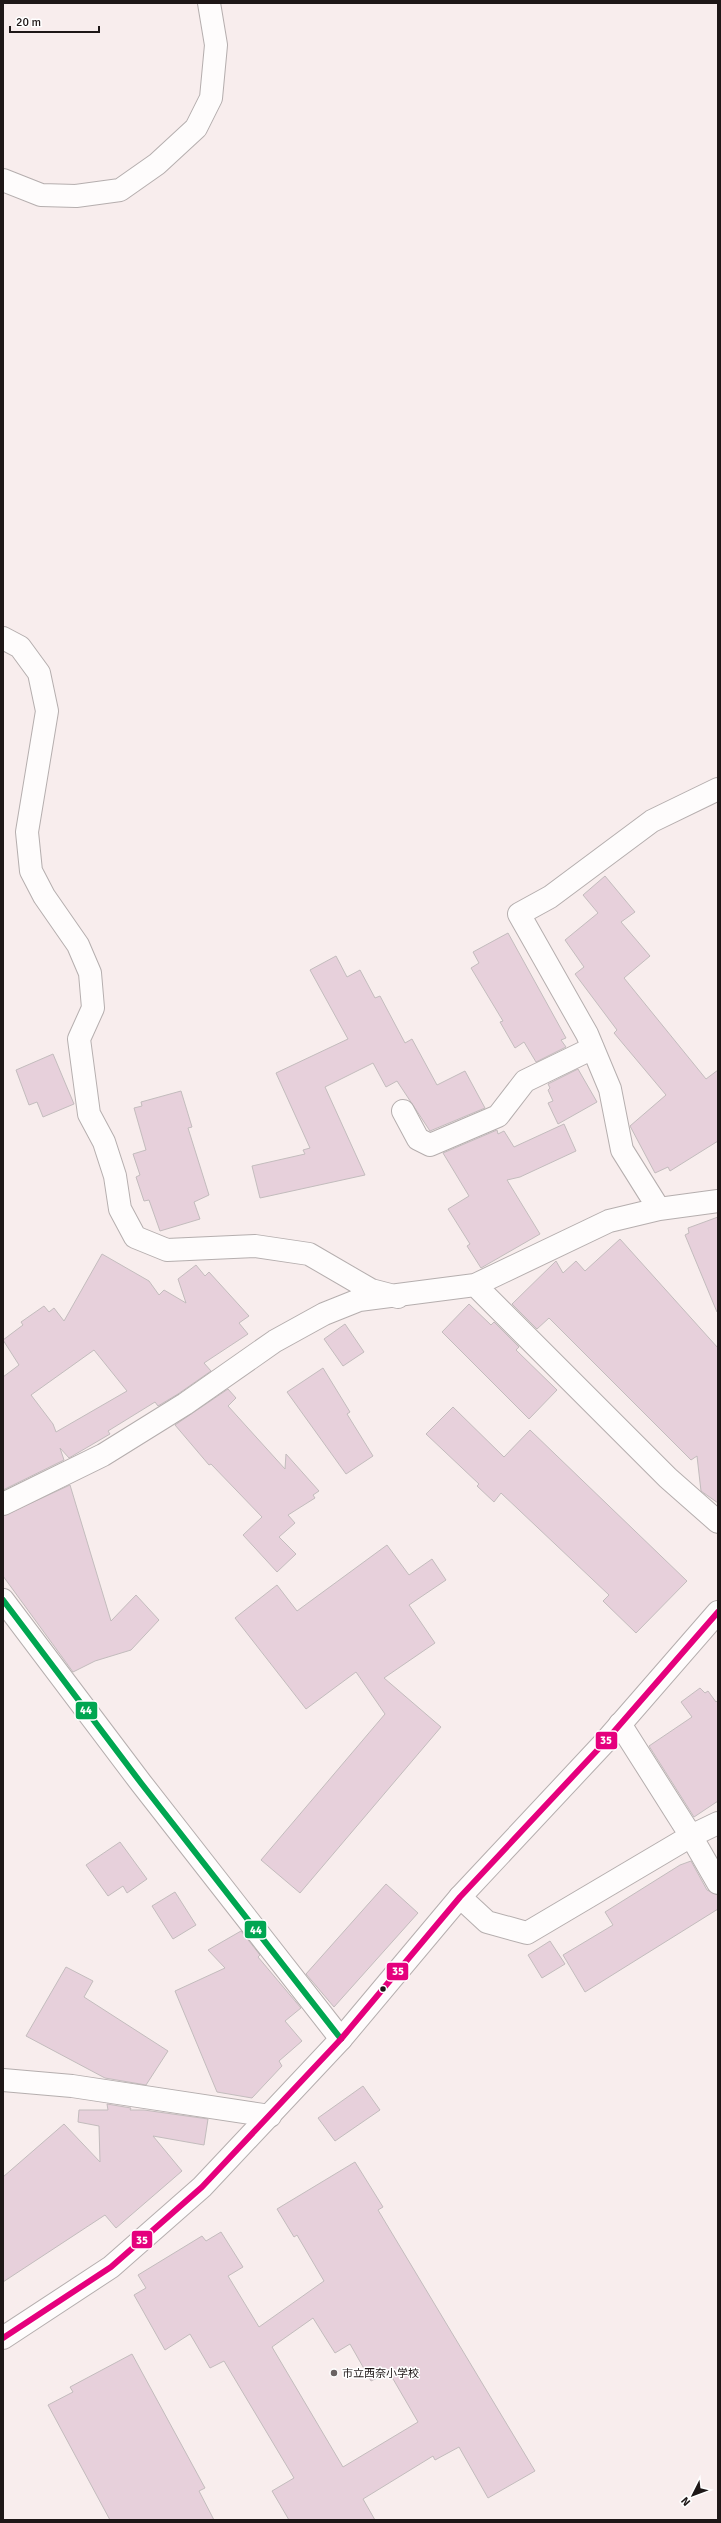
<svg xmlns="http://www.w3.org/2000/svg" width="721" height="2523" font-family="Signika,'Noto Sans JP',sans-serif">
<rect width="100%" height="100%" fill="#f8eded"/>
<path fill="#e7d0db" stroke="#c3bcbd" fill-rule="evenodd" d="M 605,876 L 635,912 L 621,922 L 650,956 L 624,978 L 706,1079 L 718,1070 L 718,1141 L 670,1171 L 668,1167 L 655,1173 L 630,1126 L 666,1095 L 614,1033 L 617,1030 L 575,974 L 584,967 L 565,940 L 598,913 L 583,895 Z
M 508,933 L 566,1038 L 561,1040 L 566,1047 L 536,1062 L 524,1042 L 515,1048 L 500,1022 L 503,1021 L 471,968 L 479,963 L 473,952 Z
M 336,956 L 347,977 L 360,970 L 375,998 L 380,996 L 405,1043 L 412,1039 L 437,1085 L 465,1071 L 485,1108 L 430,1131 L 397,1081 L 386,1087 L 373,1063 L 325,1087 L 365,1175 L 260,1198 L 252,1166 L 305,1154 L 303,1150 L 310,1148 L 276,1073 L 348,1039 L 310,970 Z
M 53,1054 L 74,1104 L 43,1117 L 37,1102 L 29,1105 L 16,1070 Z
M 578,1069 L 597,1102 L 558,1124 L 548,1103 L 553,1101 L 548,1090 L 550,1088 L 548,1084 Z
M 181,1091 L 192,1127 L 188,1128 L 209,1195 L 194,1202 L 200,1219 L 160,1231 L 149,1200 L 144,1201 L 136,1177 L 140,1175 L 133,1154 L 146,1150 L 134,1108 L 142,1106 L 141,1102 Z
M 564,1124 L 576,1151 L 520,1177 L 507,1180 L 540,1234 L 481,1268 L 467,1246 L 470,1244 L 448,1209 L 469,1196 L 443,1153 L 497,1130 L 498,1134 L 504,1131 L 514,1147 Z
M 718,1217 L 718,1312 L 717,1312 L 685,1235 L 689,1233 L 688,1228 Z
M 620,1239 L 718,1348 L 718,1503 L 701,1491 L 697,1456 L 691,1460 L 549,1318 L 537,1329 L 512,1304 L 556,1261 L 563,1273 L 576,1261 L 585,1271 Z
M 102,1254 L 149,1281 L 159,1295 L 164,1290 L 186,1303 L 178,1279 L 196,1265 L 205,1276 L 209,1272 L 249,1316 L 239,1323 L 248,1334 L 204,1363 L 211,1371 L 178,1394 L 158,1406 L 155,1402 L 108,1431 L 110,1434 L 69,1458 L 60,1448 L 64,1460 L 3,1490 L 3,1377 L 19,1365 L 3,1340 L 23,1325 L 21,1322 L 44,1306 L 49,1312 L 54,1308 L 64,1321 ZM 94,1350 L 127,1391 L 56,1432 L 53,1424 L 31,1395 Z
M 469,1304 L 491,1325 L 494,1322 L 519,1347 L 516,1350 L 557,1390 L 529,1419 L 442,1332 Z
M 345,1324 L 364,1352 L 343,1366 L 324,1339 Z
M 323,1368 L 350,1412 L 347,1414 L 373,1456 L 346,1474 L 287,1392 Z
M 228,1389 L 236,1398 L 228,1406 L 285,1469 L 286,1454 L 319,1491 L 313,1495 L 315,1498 L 288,1515 L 295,1523 L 279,1537 L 296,1554 L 277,1572 L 243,1535 L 262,1517 L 211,1464 L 209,1465 L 175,1425 Z
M 453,1407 L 504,1457 L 530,1430 L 687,1581 L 636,1633 L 603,1601 L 609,1595 L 501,1493 L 494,1502 L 477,1486 L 479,1484 L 426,1434 Z
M 70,1485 L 111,1621 L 136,1595 L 159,1620 L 131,1650 L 95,1661 L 73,1672 L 3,1576 L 3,1516 Z
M 387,1545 L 409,1575 L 432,1559 L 446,1580 L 409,1605 L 435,1643 L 384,1678 L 441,1727 L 300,1893 L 261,1860 L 385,1714 L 356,1672 L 306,1709 L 235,1618 L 277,1585 L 297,1611 Z
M 700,1688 L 705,1693 L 708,1691 L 716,1702 L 718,1700 L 718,1801 L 694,1817 L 649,1746 L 692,1717 L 681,1702 Z
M 120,1842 L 147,1879 L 127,1893 L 123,1886 L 108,1896 L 86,1865 Z
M 691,1861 L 707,1890 L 718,1895 L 718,1909 L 585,1992 L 563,1955 L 613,1925 L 605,1912 L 680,1865 Z
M 386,1884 L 418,1913 L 334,2007 L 306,1974 Z
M 175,1892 L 196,1925 L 173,1939 L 152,1906 Z
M 241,1931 L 260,1955 L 258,1957 L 301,2008 L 285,2021 L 302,2041 L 279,2061 L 282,2066 L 252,2098 L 217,2092 L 175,1991 L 225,1968 L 208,1950 Z
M 550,1941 L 565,1964 L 542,1978 L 528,1955 Z
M 66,1967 L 93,1981 L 84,1997 L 168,2051 L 146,2085 L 105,2078 L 26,2036 Z
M 363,2086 L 380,2110 L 335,2141 L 318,2118 Z
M 107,2104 L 131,2108 L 130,2110 L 144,2110 L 208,2119 L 204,2145 L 153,2136 L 182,2171 L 116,2228 L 105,2215 L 3,2282 L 3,2177 L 64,2124 L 100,2162 L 99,2126 L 78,2122 L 79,2110 L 108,2110 Z
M 355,2162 L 383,2207 L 378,2210 L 535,2471 L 488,2498 L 459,2447 L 435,2460 L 433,2456 L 363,2499 L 375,2520 L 289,2520 L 272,2491 L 294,2478 L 224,2361 L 210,2368 L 190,2334 L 165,2350 L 134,2295 L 146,2288 L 138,2275 L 202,2236 L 206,2241 L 221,2232 L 243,2267 L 228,2276 L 259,2327 L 324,2281 L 297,2235 L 294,2237 L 277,2209 ZM 313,2318 L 335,2353 L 350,2344 L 371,2381 L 389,2372 L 418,2422 L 343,2467 L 272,2347 Z
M 132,2354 L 205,2488 L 199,2491 L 214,2520 L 110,2520 L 48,2405 L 73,2392 L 70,2387 Z"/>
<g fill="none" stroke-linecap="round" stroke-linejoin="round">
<g stroke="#b5aeae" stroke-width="24">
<path id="minor" d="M 3,180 L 41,195 L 76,196 L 120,190 L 157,164 L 196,128 L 211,98 L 216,45 L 209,3
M 3,638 L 20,647 L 39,673 L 47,711 L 27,832 L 31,871 L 44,896 L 78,945 L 90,973 L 93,1008 L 79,1039 L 89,1114 L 104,1142 L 115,1176 L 120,1209 L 135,1237 L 167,1250 L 255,1246 L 309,1254 L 371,1290 L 398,1297
M 403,1111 L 418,1139 L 430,1145 L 498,1116 L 525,1081 L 593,1048
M 659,1209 L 622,1150 L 610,1089 L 587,1034 L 519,914 L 550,897 L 652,821 L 718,789
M 475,1285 L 668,1478 L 718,1522
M 3,1504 L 103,1455 L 185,1404 L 275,1341 L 324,1314 L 359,1300 L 475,1285 L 609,1221 L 659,1209 L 718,1201
M 3,1600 L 141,1783 L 341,2039
M 620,1724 L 691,1836 L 718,1883
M 460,1897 L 487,1922 L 527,1933 L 691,1836 L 718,1823
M 3,2080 L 72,2086 L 270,2116"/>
</g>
<g stroke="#b5aeae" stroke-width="24">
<path id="secondary" d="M 3,2338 L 111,2267 L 202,2187 L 341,2039 L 460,1897 L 604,1743 L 718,1612"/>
</g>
<use href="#minor" stroke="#fefcfc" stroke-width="22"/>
<use href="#secondary" stroke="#fefcfc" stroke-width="22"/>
<g stroke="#fff" stroke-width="9">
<path id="bus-1" d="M 3,1600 L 141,1783 L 341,2039"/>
</g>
<g stroke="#fff" stroke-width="9">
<path id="bus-2" d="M 3,2338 L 111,2267 L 202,2187 L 341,2039 L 460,1897 L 604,1743 L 718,1612"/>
</g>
<use href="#bus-1" stroke="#00a651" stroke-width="6"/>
<use href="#bus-2" stroke="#e5007d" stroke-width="6"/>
</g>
<circle fill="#1e1717" stroke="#fff" stroke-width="1.5" cx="383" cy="1989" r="3.5"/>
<circle fill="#6a6262" stroke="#fff" stroke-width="1.5" cx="334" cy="2373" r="4"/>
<g text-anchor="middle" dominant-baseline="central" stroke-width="3" stroke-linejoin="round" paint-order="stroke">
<g font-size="11" fill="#1e1717" stroke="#fff" text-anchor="start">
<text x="342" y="2373">市立西奈小学校</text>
</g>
</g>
<g stroke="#fff" stroke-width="1.5">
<rect x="75" y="1701" width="23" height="19" rx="4" fill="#00a651"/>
<rect x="595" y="1731" width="23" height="19" rx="4" fill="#e5007d"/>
<rect x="244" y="1920" width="23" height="19" rx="4" fill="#00a651"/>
<rect x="386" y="1962" width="23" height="19" rx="4" fill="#e5007d"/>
<rect x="131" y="2230" width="22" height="19" rx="4" fill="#e5007d"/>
</g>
<g font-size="11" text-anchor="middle" font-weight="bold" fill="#fff">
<text x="86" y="1714">44</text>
<text x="606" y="1744">35</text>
<text x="256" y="1934">44</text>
<text x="398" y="1975">35</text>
<text x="142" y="2244">35</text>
</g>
<rect width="721" height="2523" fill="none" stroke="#1e1717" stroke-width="8"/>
<g transform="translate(693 2495) rotate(228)" stroke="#ffffff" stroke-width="3" paint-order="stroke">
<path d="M0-3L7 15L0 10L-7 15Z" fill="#1e1717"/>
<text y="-6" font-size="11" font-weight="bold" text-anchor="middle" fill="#1e1717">N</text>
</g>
<path d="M10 26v6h89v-6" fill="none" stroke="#1e1717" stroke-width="2"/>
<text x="16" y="26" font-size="12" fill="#1e1717" stroke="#ffffff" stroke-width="3" paint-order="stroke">20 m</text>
</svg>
